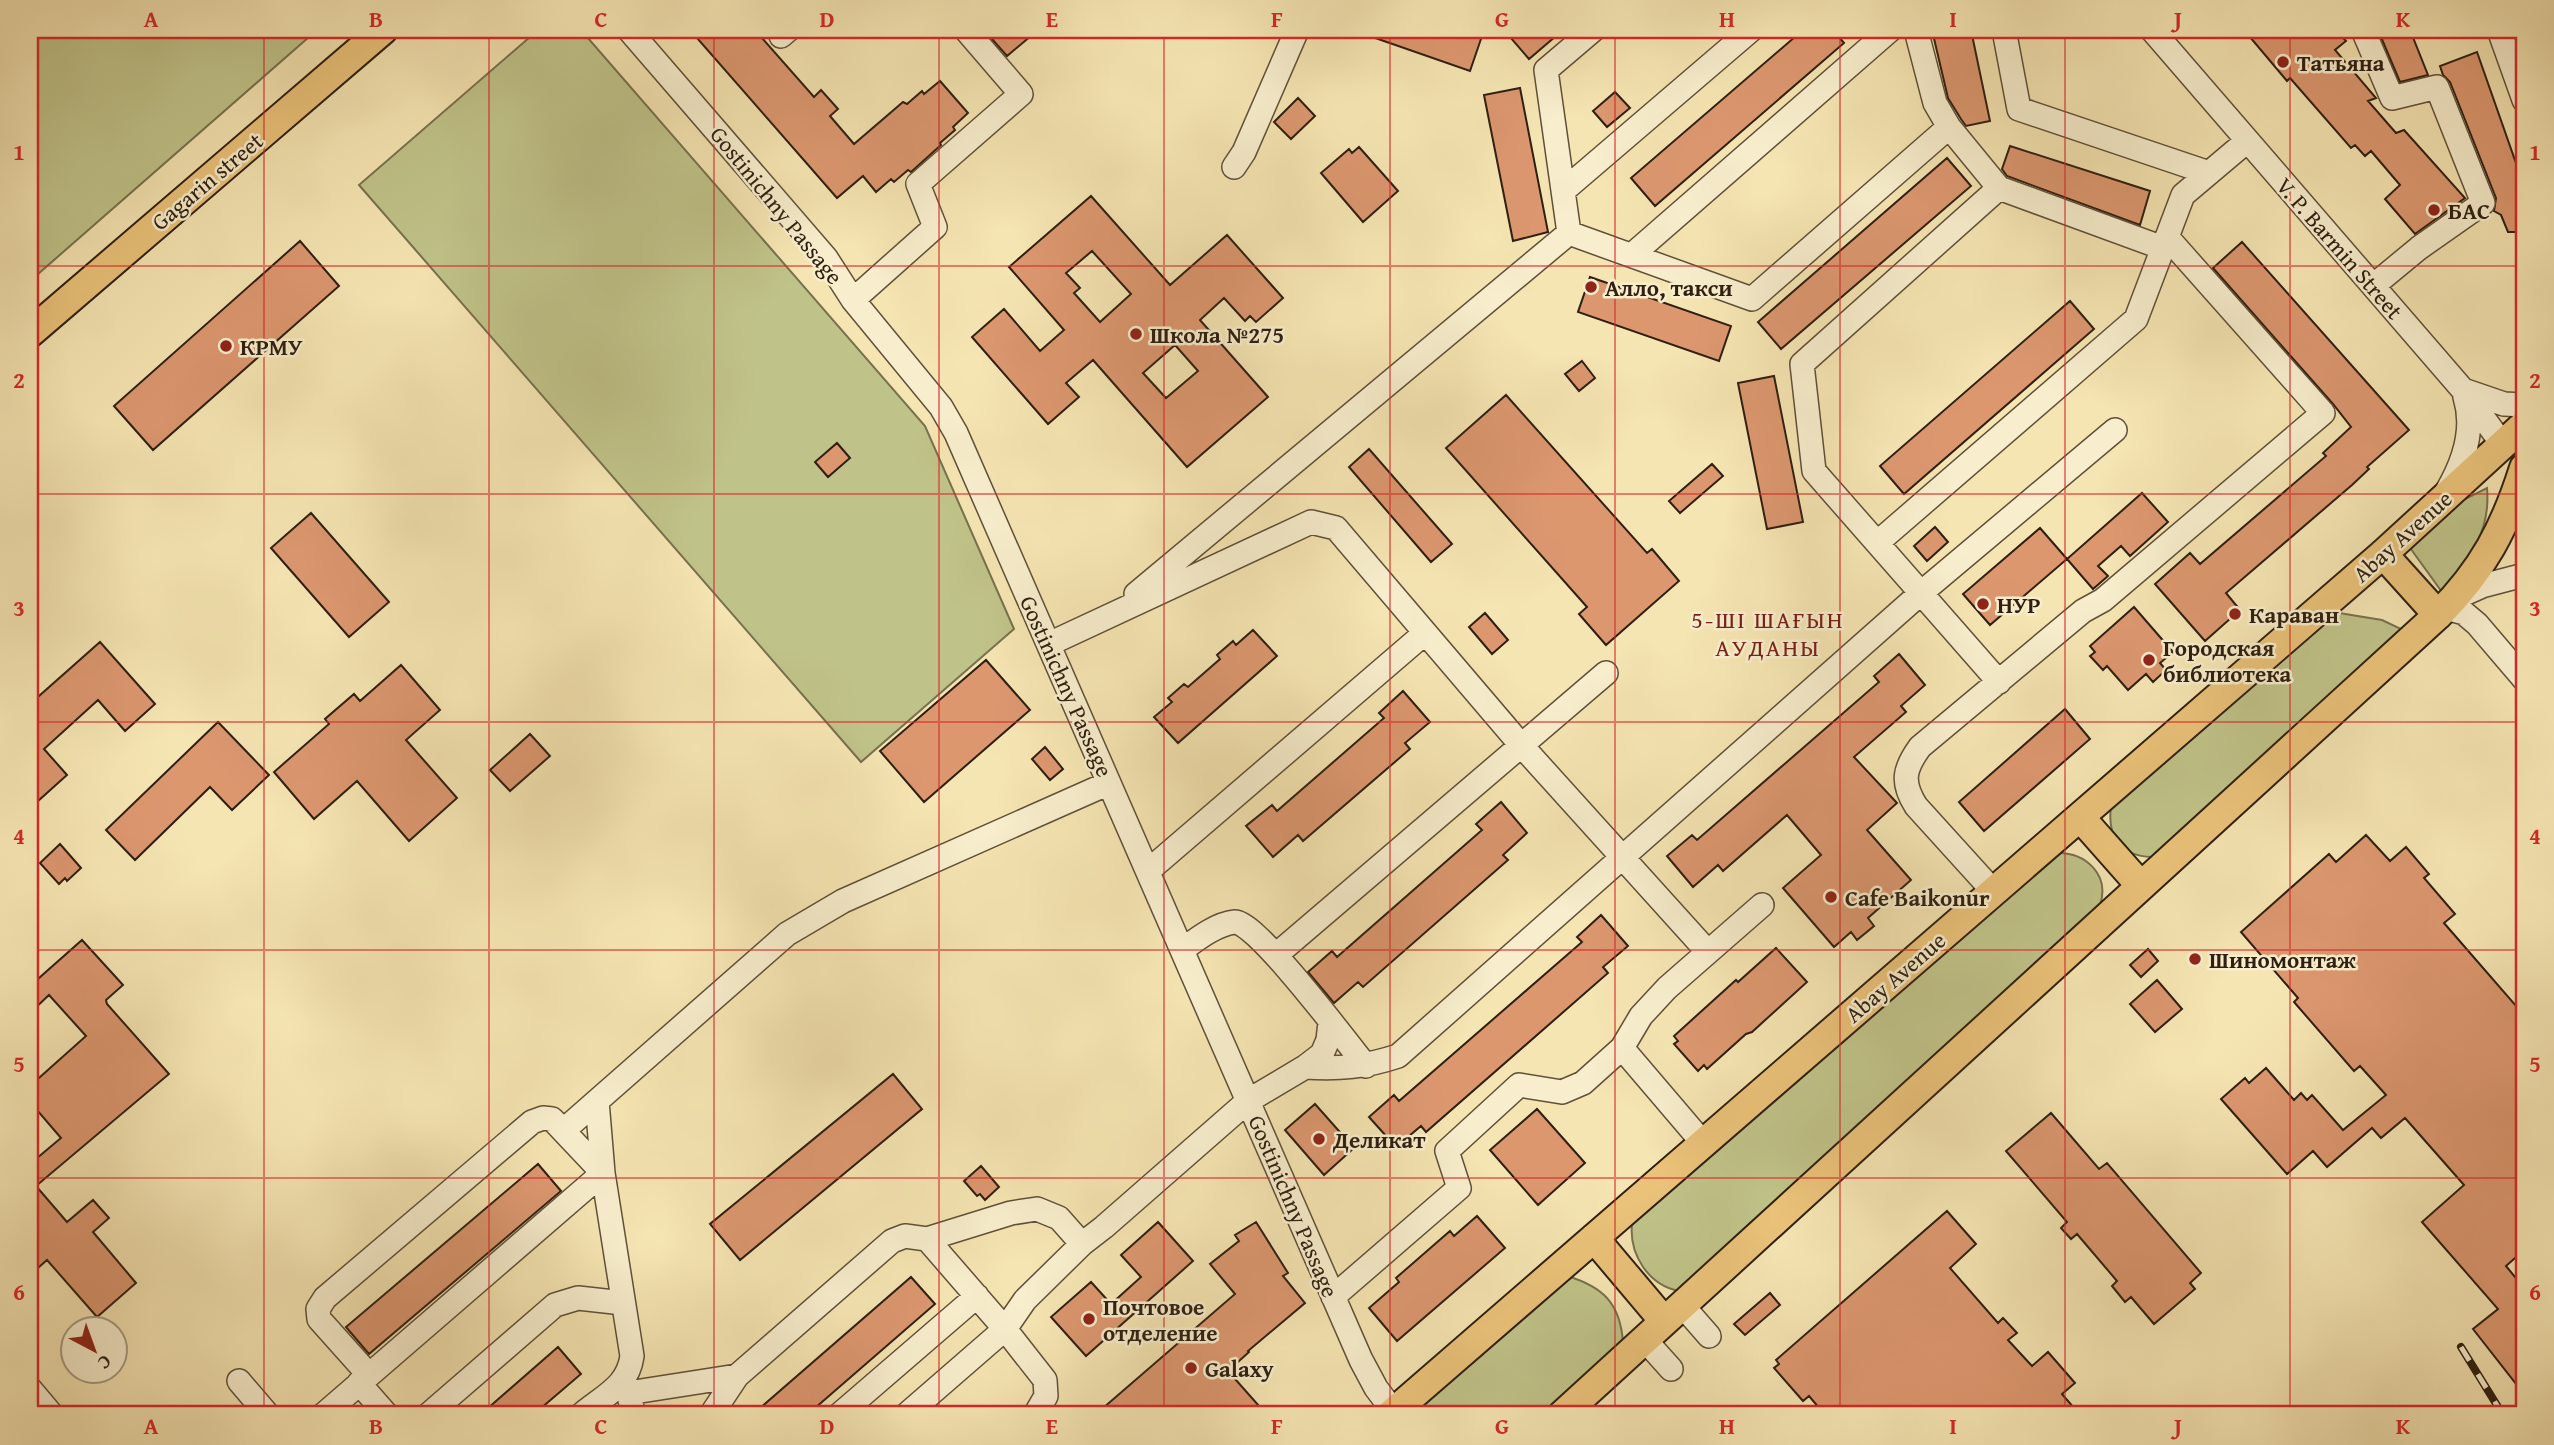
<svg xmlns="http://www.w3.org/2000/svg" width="2554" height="1445" font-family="'Gentium Book Plus',serif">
<rect width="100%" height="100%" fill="#f5e5b2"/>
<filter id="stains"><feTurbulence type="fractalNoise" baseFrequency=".00286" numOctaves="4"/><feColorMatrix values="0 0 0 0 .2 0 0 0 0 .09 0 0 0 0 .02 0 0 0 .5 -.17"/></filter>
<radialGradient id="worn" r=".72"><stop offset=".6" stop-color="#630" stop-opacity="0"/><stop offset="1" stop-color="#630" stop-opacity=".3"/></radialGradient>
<path fill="#c0c389" stroke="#77714d" stroke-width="2" d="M 30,30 L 317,30 L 30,281 Z
M 538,30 L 581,30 L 925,426 L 1014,629 L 861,762 L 359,185 Z
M 2487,488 C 2491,533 2469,558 2442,592 L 2408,545 L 2459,502 Z
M 2333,612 L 2382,620 L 2401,629 L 2152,857 C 2120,856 2107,837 2111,806 Z
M 2056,853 C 2086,852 2110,875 2100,905 L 1679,1291 C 1648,1285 1629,1254 1632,1224 Z
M 1567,1276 C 1604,1287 1620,1304 1623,1342 L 1545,1415 L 1408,1415 Z"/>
<path fill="#dc976f" stroke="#2e1f11" stroke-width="2" fill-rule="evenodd" d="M 690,30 L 755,30 L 814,97 L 821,90 L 838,109 L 830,116 L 854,144 L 903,102 L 907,104 L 922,91 L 924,94 L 940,81 L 968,113 L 953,127 L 955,130 L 940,143 L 941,145 L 911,172 L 908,170 L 894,182 L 891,179 L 876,192 L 863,176 L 837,198 Z
M 984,30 L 1038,30 L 1007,56 Z
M 1358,30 L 1463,30 L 1482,36 L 1470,71 L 1358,32 Z
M 1504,30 L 1563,30 L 1529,59 Z
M 1803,30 L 1833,30 L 1844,43 L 1655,206 L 1631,178 Z
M 1932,30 L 1971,30 L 1990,121 L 1966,126 L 1961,119 L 1948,98 Z
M 2244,30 L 2336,30 L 2346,41 L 2335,50 L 2376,98 L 2368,101 L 2396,133 L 2404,130 L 2465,198 L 2415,234 L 2385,199 L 2400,185 L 2371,151 L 2365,156 L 2355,145 L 2351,148 L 2290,78 L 2287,81 Z
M 2378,30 L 2410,30 L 2428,75 L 2400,82 Z
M 2477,52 L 2524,186 L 2524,232 L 2508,232 L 2501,215 L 2494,211 L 2496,198 L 2450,82 L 2443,75 L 2440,66 Z
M 1520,88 L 1548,232 L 1513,241 L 1484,95 Z
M 1615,92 L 1630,108 L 1607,127 L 1593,111 Z
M 1298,98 L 1315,116 L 1291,139 L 1274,122 Z
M 2010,146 L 2150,191 L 2140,225 L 2007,176 L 2002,169 Z
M 1359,147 L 1398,191 L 1363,222 L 1321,173 L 1349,149 L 1352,153 Z
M 1947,158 L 1971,186 L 1781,349 L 1758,322 Z
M 1091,196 L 1170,285 L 1227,235 L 1283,298 L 1256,322 L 1250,316 L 1245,321 L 1224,298 L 1200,320 L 1268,397 L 1187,467 L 1093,360 L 1066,383 L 1079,397 L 1048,424 L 972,337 L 1004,309 L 1040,351 L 1064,330 L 1009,267 ZM 1092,251 L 1131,294 L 1100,322 L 1074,293 L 1080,288 L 1066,273 ZM 1175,345 L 1198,371 L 1166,398 L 1143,373 Z
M 300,241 L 339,286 L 153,450 L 114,406 Z
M 2242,242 L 2409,430 L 2367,467 L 2369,469 L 2352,485 L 2226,593 L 2240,610 L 2205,641 L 2155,584 L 2190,553 L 2200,564 L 2326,456 L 2323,453 L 2351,427 L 2333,404 L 2213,268 Z
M 1590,277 L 1731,326 L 1719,361 L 1578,312 Z
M 2070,301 L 2094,329 L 1904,494 L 1880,466 Z
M 1582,361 L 1595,378 L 1579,391 L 1565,374 Z
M 1774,376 L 1803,522 L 1767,529 L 1738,383 Z
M 1506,395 L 1647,553 L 1652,549 L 1679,581 L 1606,645 L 1579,614 L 1587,607 L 1446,448 Z
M 837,443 L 850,458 L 828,477 L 815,462 Z
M 1369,449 L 1452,544 L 1431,562 L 1349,467 Z
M 1712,464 L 1723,476 L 1680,513 L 1669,501 Z
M 2142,493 L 2168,522 L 2130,556 L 2121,546 L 2098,566 L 2108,576 L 2093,589 L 2067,559 Z
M 311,513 L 389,602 L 349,637 L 271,548 Z
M 1935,527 L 1948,542 L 1927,561 L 1914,546 Z
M 2040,528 L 2067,559 L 1990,625 L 1963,594 Z
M 2134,607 L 2173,652 L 2160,663 L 2166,670 L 2153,682 L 2146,674 L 2128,690 L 2107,666 L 2103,670 L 2090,656 L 2095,652 L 2090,646 Z
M 1485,613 L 1508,640 L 1492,654 L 1469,627 Z
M 1253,630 L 1277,656 L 1178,743 L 1154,717 L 1172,702 L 1168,698 L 1184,684 L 1188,687 L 1220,659 L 1217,655 L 1233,641 L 1236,645 Z
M 100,642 L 155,704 L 125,731 L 98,700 L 44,749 L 67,775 L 38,801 L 30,792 L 30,704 Z
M 1899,654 L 1925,685 L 1901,706 L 1906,712 L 1854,757 L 1897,803 L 1867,830 L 1911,880 L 1868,918 L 1874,926 L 1857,940 L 1851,932 L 1834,947 L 1783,888 L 1821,855 L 1787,815 L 1723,871 L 1718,865 L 1693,887 L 1667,856 L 1692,835 L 1697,840 L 1879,682 L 1874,676 Z
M 986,660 L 1030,710 L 924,802 L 880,751 Z
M 401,665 L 440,710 L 406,740 L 457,798 L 409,841 L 357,781 L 314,819 L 274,772 L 329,724 L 325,719 L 354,694 L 360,701 Z
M 1403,691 L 1430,722 L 1405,743 L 1410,749 L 1303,841 L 1298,835 L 1273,857 L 1246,826 L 1272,805 L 1277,811 L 1384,718 L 1379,713 Z
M 2065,709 L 2090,739 L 1984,831 L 1959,802 Z
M 218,722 L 269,775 L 232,810 L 210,787 L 135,860 L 106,830 Z
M 530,734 L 550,756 L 510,791 L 490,770 Z
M 1045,747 L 1063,769 L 1050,780 L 1032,759 Z
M 1501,802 L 1527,833 L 1503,855 L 1508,860 L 1363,987 L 1358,982 L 1334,1003 L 1308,972 L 1332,951 L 1337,957 L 1482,830 L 1476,824 Z
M 2366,835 L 2390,861 L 2406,847 L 2429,874 L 2424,878 L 2455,914 L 2444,923 L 2524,1015 L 2524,1250 L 2506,1266 L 2524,1288 L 2524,1394 L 2473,1329 L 2498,1309 L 2422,1222 L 2464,1185 L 2405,1118 L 2381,1138 L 2372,1128 L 2327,1167 L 2313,1151 L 2287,1174 L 2221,1099 L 2245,1078 L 2249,1083 L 2266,1068 L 2294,1100 L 2301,1093 L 2307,1100 L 2312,1095 L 2343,1130 L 2386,1095 L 2360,1066 L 2354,1071 L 2294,1002 L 2298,998 L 2241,932 L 2329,854 L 2336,862 Z
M 60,844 L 81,868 L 67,881 L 65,878 L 59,884 L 40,863 Z
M 1601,915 L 1628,946 L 1603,967 L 1608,973 L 1426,1132 L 1421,1126 L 1396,1147 L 1369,1117 L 1394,1095 L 1399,1101 L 1582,942 L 1577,937 Z
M 82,940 L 123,985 L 106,1000 L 107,1004 L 169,1074 L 36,1186 L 67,1222 L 93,1200 L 109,1218 L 93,1232 L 136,1283 L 97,1317 L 47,1260 L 30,1275 L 30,1164 L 61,1138 L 30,1102 L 30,1086 L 86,1036 L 49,995 L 30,1013 L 30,986 Z
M 1776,948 L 1807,982 L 1752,1032 L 1746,1034 L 1707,1069 L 1704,1065 L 1698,1071 L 1674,1044 L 1678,1041 L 1674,1036 L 1736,980 L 1738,982 Z
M 2148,949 L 2158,961 L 2141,977 L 2130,965 Z
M 2157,980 L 2182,1009 L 2155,1032 L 2130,1004 Z
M 893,1074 L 922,1109 L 740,1260 L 710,1224 Z
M 1315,1104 L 1354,1148 L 1324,1175 L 1285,1130 Z
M 1537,1109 L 1585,1163 L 1538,1205 L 1490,1150 Z
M 2051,1113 L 2099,1169 L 2107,1163 L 2201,1273 L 2190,1283 L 2195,1289 L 2154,1324 L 2131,1297 L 2125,1302 L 2112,1286 L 2117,1281 L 2077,1234 L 2071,1239 L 2061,1228 L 2067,1222 L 2006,1151 Z
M 538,1164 L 561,1191 L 369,1354 L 346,1327 Z
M 981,1166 L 999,1187 L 985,1200 L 980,1194 L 977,1196 L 964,1181 Z
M 1947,1211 L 1976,1244 L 1950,1268 L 1998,1323 L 2003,1318 L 2017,1333 L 2008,1340 L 2032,1366 L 2048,1352 L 2075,1383 L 2062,1394 L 2080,1415 L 1825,1415 L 1809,1396 L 1803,1401 L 1774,1368 L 1779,1364 L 1776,1360 Z
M 1477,1216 L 1505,1248 L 1397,1341 L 1369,1308 L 1399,1282 L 1396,1278 L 1435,1244 L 1450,1231 L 1454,1236 Z
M 1158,1222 L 1193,1261 L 1086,1356 L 1051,1317 L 1091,1282 L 1111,1304 L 1141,1277 L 1121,1255 Z
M 1256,1222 L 1288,1273 L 1283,1276 L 1305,1303 L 1248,1351 L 1249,1352 L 1228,1371 L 1267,1415 L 1095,1415 L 1235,1294 L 1210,1264 L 1239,1241 L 1235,1235 Z
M 911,1277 L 935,1304 L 807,1415 L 752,1415 Z
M 1770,1293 L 1780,1305 L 1745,1335 L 1734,1324 Z
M 558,1347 L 581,1374 L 533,1415 L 480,1415 Z"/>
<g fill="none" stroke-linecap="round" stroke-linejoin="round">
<g stroke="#605039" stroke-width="26">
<path id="minor" d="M 629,30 L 826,258 L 853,300 L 941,407 L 956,433 L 1361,1360 L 1376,1388 L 1394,1412
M 1916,30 L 1935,103 L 1949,127 L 1999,188 L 2163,248
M 2004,30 L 2019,109 L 2209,173
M 2152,30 L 2463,390 L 2503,445
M 2363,30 L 2392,98 L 2437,87 L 2483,203 L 2419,248 L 2373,286
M 2499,30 L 2524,100
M 781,36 L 788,30
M 1234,167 L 1244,152 L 1297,30
M 1999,188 L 1802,364 L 1814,471 L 1999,682
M 1563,191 L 1751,30
M 1569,233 L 1752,299 L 1949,127
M 1569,233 L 1546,70 L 1593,30
M 1632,255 L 1890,30
M 853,300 L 935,227 L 918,184 L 1021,94 L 966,30
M 2463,390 L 2504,404 L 2524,405
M 2447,491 C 2464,462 2475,429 2465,397
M 1877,543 L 2136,319 L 2183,195 L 2247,141
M 1136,594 L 1569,233
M 2455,598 L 2482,586 L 2524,575
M 2445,608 L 2464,613 L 2477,624 L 2524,679
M 1049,644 L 1311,522 L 1336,528 L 1521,745 L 1707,951
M 1148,871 L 1425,633
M 1994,892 L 1916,806 C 1901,782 1904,769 1920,747 L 2083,611 L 2103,600 L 2323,413 L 2167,237
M 1182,950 C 1197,939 1216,924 1235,922 C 1256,921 1348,1044 1366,1066
M 1276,955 L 1606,673
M 1622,1048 L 1703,1143
M 1305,1067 C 1340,1069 1365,1067 1398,1056 L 1921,593 L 2115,430
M 564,1130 L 787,934 L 843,901 L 1109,783
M 927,1239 L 1011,1213 L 1037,1209 L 1059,1218 L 1082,1244
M 1333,1297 L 1459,1188 L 1447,1151 L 1519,1085 L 1562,1092 L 1583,1083 L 1622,1048 L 1641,1016 L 1667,988 L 1762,905
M 1682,1305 L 1709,1336
M 1645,1340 L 1671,1369
M 239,1381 L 268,1415
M 625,1381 L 634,1415
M 359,1383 L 387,1415
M 30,1389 L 52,1415
M 628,1393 L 737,1376
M 323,1415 L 603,1173 L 552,1119 L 543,1118 L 532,1122 L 325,1298 L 318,1309 L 319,1319 L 369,1375
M 428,1415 L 555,1305 L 578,1298 L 623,1303
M 581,1415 C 603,1396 628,1387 632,1356 L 603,1173 L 597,1101
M 711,1415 L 737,1376 L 892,1241 L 905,1236 L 927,1239 L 1005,1329 L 1045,1380 L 1046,1396 L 1035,1415
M 839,1415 L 977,1296
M 906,1415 L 1005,1329 L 1025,1300 L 1082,1244 L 1104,1227 L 1248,1101 L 1305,1067 L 1322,1054 L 1328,1040 L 1330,1022"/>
</g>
<g stroke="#2e1f11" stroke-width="32">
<path id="major" d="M 30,333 L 383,30
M 2383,554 L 2438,615
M 2080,817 L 2141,886
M 1594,1238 L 1664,1321
M 1390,1415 L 2383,554 L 2524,425
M 1562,1415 L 2438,615 C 2483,570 2505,528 2524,468"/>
</g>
<use href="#minor" stroke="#f8eecd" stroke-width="23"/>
<use href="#major" stroke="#eac279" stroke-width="28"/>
<g stroke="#2e1f11" stroke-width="8">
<path id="rail" d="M 2461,1347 L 2503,1415"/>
</g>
<use href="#rail" stroke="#f8eecd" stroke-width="5" stroke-dasharray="16" stroke-linecap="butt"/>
</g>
<path fill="none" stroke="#d62828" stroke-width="2" stroke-opacity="0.55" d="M 264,30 L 264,1415M 489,30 L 489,1415M 714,30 L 714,1415M 939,30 L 939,1415M 1164,30 L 1164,1415M 1390,30 L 1390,1415M 1615,30 L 1615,1415M 1840,30 L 1840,1415M 2065,30 L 2065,1415M 2290,30 L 2290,1415M 30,266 L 2524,266M 30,494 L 2524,494M 30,722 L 2524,722M 30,950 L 2524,950M 30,1178 L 2524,1178"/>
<g fill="#8f2418" stroke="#f8eecd" stroke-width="2.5">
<circle cx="2283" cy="62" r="7"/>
<circle cx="2434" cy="210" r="7"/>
<circle cx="1591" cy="287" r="7"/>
<circle cx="1136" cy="334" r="7"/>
<circle cx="226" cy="346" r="7"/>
<circle cx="1983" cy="604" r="7"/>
<circle cx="2235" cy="614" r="7"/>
<circle cx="2149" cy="660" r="7"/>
<circle cx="1831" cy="897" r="7"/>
<circle cx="2195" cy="959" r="7"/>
<circle cx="1319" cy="1139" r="7"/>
<circle cx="1089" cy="1319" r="7"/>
<circle cx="1191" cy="1368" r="7"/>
</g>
<g text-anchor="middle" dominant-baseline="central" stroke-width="5" stroke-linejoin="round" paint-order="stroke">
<g font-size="23" font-weight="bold" fill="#2e1f11" stroke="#f8eecd" text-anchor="start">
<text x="2297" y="62">Татьяна</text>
<text x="2448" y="210">БАС</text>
<text x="1605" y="287">Алло, такси</text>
<text x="1150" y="334">Школа №275</text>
<text x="240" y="346">КРМУ</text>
<text x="1997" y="604">НУР</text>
<text x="2249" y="614">Караван</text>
<text x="2163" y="647">Городская<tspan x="2163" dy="26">библиотека</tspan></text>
<text x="1845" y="897">Cafe Baikonur</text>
<text x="2209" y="959">Шиномонтаж</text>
<text x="1333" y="1139">Деликат</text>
<text x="1103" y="1306">Почтовое<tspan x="1103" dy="26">отделение</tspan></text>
<text x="1205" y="1368">Galaxy</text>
</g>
<g font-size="23" fill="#2e1f11" stroke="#f8eecd">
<text transform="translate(207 181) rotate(-40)">Gagarin street</text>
<text transform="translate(777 205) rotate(51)">Gostinichny Passage</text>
<text transform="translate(2340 248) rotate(49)">V. P. Barmin Street</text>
<text transform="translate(2402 536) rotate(-42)">Abay Avenue</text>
<text transform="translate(1067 686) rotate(66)">Gostinichny Passage</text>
<text transform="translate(1895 977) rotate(-41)">Abay Avenue</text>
<text transform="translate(1294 1206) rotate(67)">Gostinichny Passage</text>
</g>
<g font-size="24" letter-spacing="2" fill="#7a1f14" stroke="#f8eecd">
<text x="1768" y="619">5-ШІ ШАҒЫН<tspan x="1768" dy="28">АУДАНЫ</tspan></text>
</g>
</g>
<rect width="2554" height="1445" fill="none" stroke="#f5e5b2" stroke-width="77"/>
<g transform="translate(94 1350) rotate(139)"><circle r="33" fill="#f8eecd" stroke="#a79b82" stroke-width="2"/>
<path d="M0-5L12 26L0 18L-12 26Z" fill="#8f2418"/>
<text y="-10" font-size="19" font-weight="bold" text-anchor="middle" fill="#2e1f11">С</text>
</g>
<rect x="38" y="38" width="2478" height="1368" fill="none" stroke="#d62828" stroke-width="2.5"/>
<g font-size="23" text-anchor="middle" font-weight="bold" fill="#d62828">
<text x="151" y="27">A</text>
<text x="376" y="27">B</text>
<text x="601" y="27">C</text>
<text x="827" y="27">D</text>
<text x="1052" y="27">E</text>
<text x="1277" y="27">F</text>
<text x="1502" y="27">G</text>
<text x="1727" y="27">H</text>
<text x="1953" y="27">I</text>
<text x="2178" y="27">J</text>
<text x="2403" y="27">K</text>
<text x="19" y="160">1</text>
<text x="2535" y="160">1</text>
<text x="19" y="388">2</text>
<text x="2535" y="388">2</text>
<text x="19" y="616">3</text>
<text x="2535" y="616">3</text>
<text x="19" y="844">4</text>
<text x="2535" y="844">4</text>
<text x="19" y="1072">5</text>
<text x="2535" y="1072">5</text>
<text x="19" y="1300">6</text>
<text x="2535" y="1300">6</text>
<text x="151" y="1434">A</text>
<text x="376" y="1434">B</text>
<text x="601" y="1434">C</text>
<text x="827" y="1434">D</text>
<text x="1052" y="1434">E</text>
<text x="1277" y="1434">F</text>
<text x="1502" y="1434">G</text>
<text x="1727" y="1434">H</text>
<text x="1953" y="1434">I</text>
<text x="2178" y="1434">J</text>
<text x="2403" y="1434">K</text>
</g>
<rect width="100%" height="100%" filter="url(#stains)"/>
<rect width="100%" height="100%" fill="url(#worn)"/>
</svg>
